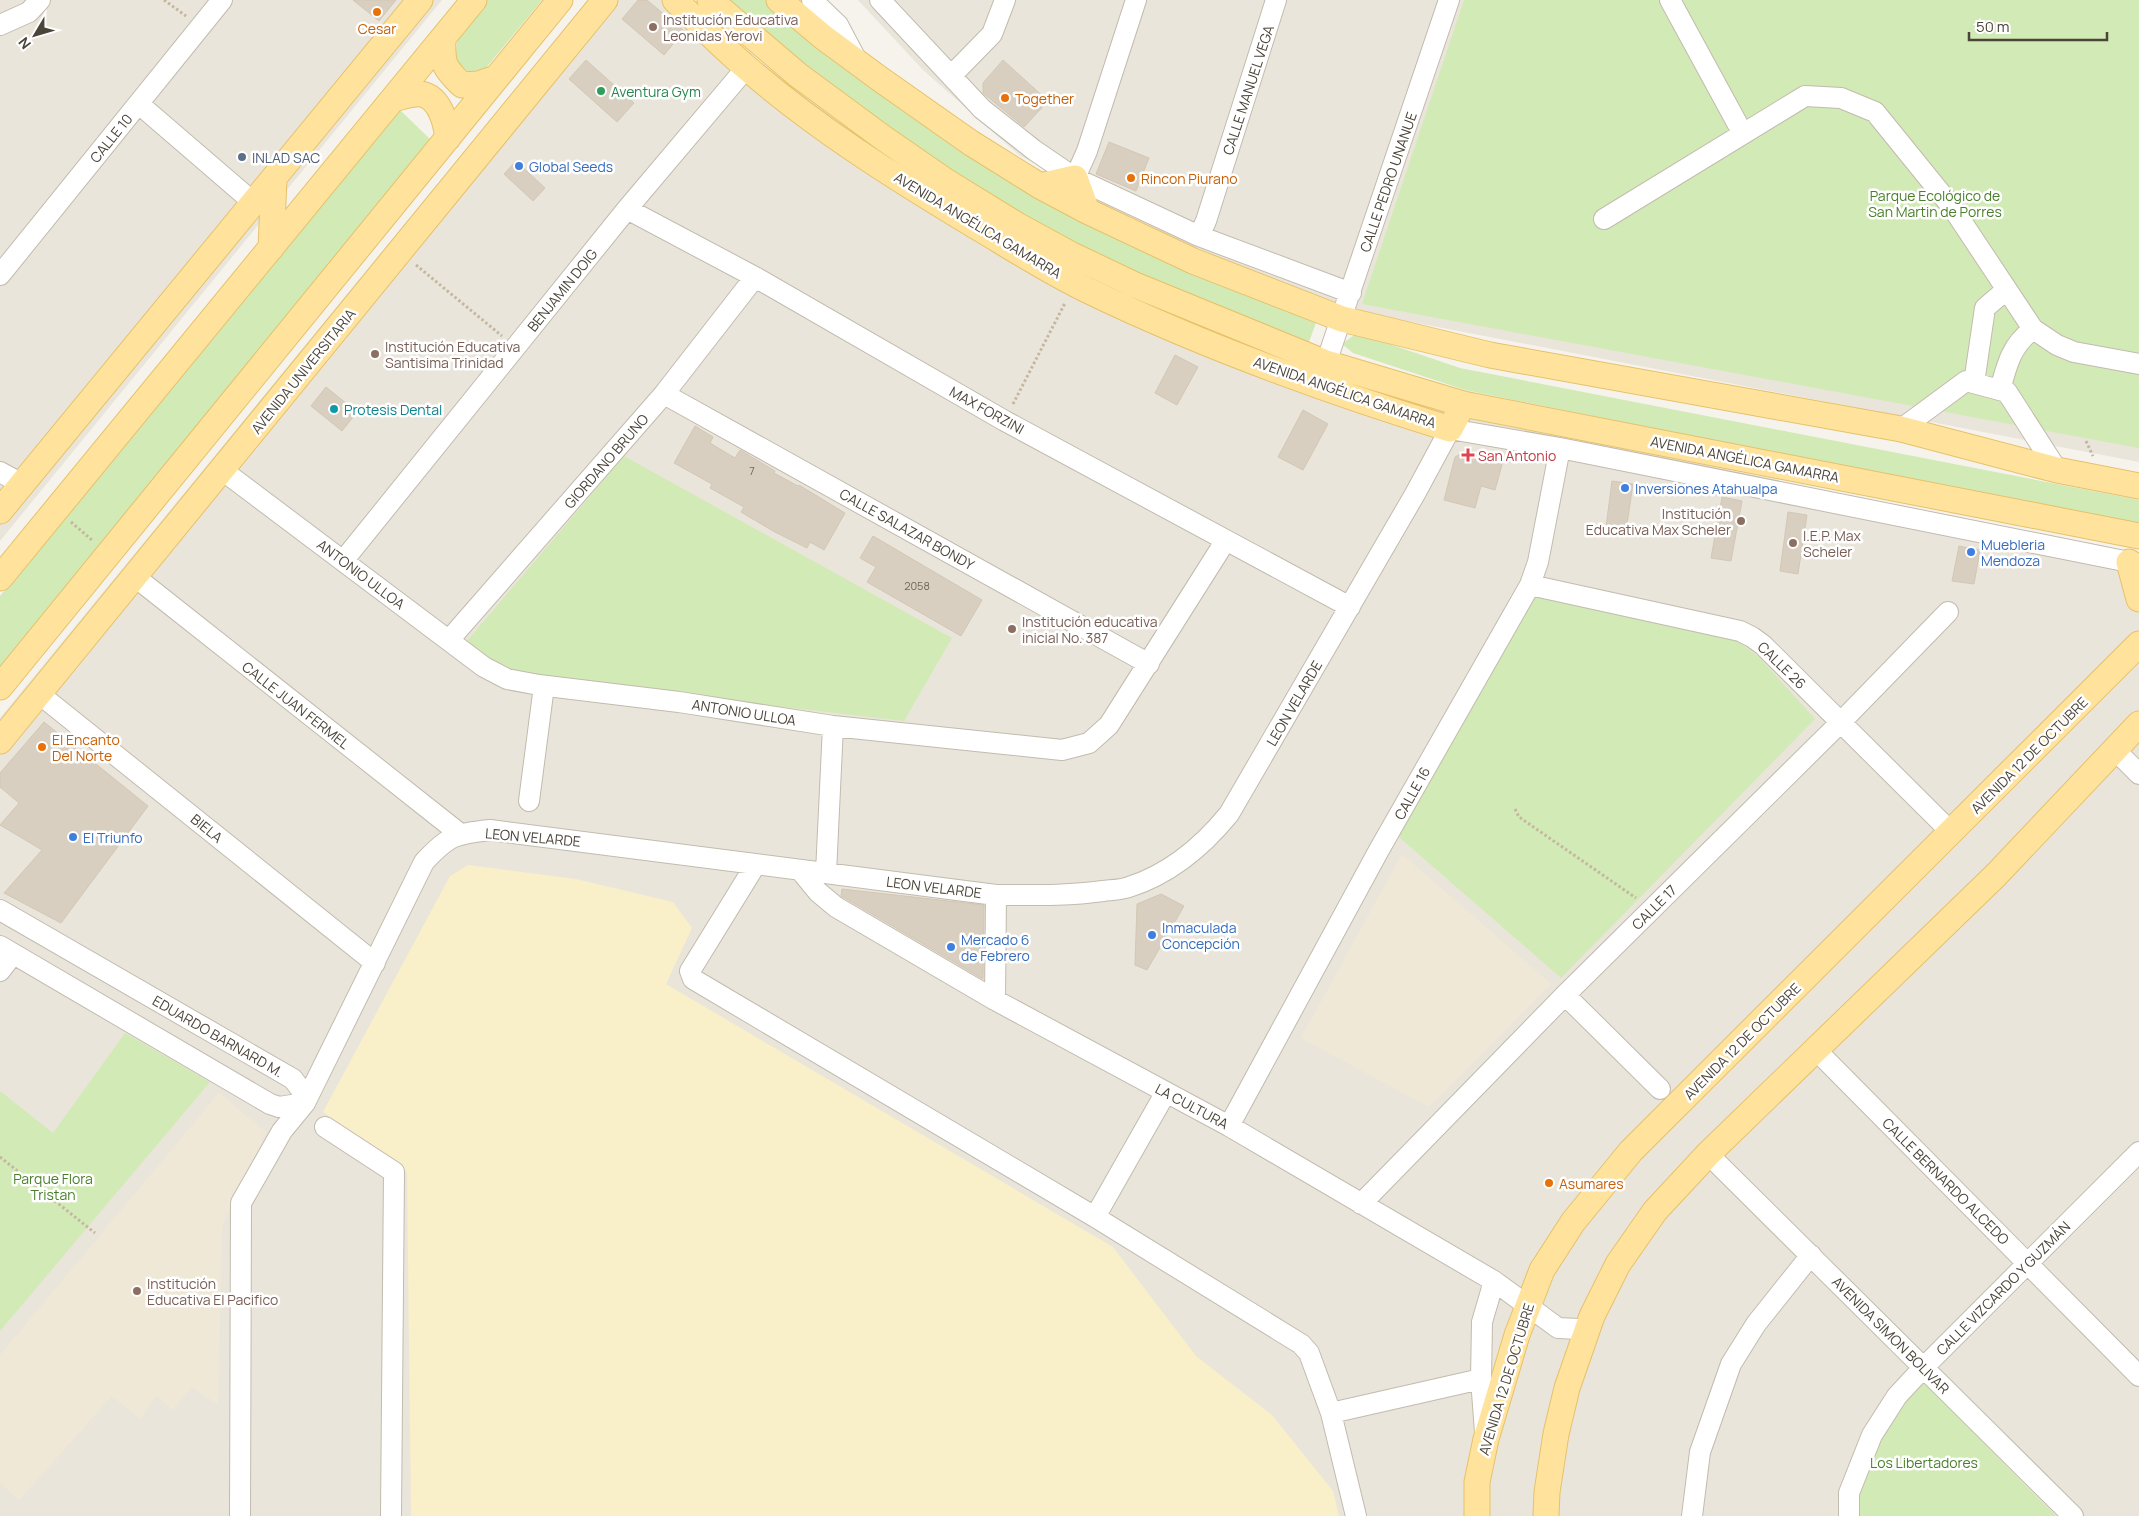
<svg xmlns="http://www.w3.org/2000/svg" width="2139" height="1516" font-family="Manrope,sans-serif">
<rect width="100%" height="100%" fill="#f6f3ec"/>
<path fill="#eae5da" d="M 0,0 L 442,0 L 0,541 Z
M 588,0 L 687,0 L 750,55 L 897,164 L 1150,307 L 1292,365 L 1649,453 L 2139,557 L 2139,1516 L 0,1516 L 0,718 Z
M 858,0 L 2139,0 L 2139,462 L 1365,313 L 1225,265 L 1019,155 L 923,70 Z"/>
<path fill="#efe8d6" d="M 1402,854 L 1551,984 L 1429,1107 L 1301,1038 Z
M 219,1093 L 266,1132 L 222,1226 L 218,1405 L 192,1387 L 173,1410 L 156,1396 L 140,1419 L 112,1396 L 19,1500 L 0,1483 L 0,1355 Z"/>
<path fill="#d2eab5" d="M 487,0 L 542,0 L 486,68 L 469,72 L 455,60 L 458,35 Z
M 724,0 L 766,0 L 837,56 L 911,111 L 1317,320 L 1308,345 L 1149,281 L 1005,206 L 846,99 Z
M 1464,0 L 2139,0 L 2139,448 L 1362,304 Z
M 399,109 L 432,141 L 0,667 L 0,596 Z
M 1357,333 L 1460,368 L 2139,500 L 2139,527 L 1465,390 L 1353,353 L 1342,344 Z
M 624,456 L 952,638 L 904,721 L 543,679 L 511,671 L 487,661 L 467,641 Z
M 1528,592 L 1734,638 L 1760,658 L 1815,719 L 1561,978 L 1392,831 Z
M 125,1033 L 210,1082 L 0,1331 L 0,1091 L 53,1133 Z
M 1918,1377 L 2056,1516 L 1854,1516 L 1856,1482 Z"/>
<path fill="#f9efc9" d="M 468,865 L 576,879 L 673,902 L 692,928 L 666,984 L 1113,1247 L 1196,1356 L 1272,1415 L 1333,1491 L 1339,1516 L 411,1516 L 407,1172 L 323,1112 L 450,876 Z"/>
<path fill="#d8cfc1" stroke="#d3c7b4" d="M 353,0 L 396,0 L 379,21 Z
M 638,0 L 647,0 L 684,31 L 664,55 L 622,19 Z
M 586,60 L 634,103 L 617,122 L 569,79 Z
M 1003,60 L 1048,101 L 1024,127 L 983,93 L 983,83 Z
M 1109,142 L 1149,158 L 1136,191 L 1096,174 Z
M 516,161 L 545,188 L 533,201 L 504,174 Z
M 1175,355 L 1198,367 L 1177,405 L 1155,393 Z
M 326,387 L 357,412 L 342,431 L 311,406 Z
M 1303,410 L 1328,424 L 1303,470 L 1278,457 Z
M 695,426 L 713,437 L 710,443 L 735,458 L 740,450 L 775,471 L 774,473 L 798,486 L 799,485 L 845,513 L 824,550 L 810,542 L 807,548 L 773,531 L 741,512 L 744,507 L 710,488 L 712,484 L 674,463 Z
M 1466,451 L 1503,461 L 1495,490 L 1481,486 L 1475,508 L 1444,500 L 1455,457 Z
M 1612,481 L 1633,484 L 1626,531 L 1606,527 Z
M 1722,497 L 1742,501 L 1731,561 L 1711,558 Z
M 1788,512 L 1807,515 L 1798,574 L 1780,571 Z
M 873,536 L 982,600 L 961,636 L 867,582 L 876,567 L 860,558 Z
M 1959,546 L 1980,550 L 1974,584 L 1952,581 Z
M 44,722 L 148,806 L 61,923 L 4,893 L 42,850 L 0,825 L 19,803 L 0,787 L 0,773 Z
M 842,889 L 984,905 L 983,979 L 843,897 L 841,896 Z
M 1161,894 L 1184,906 L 1147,970 L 1135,965 L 1137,904 Z"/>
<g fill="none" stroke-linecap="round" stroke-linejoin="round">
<g stroke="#c2bbae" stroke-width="22">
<path id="minor" d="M 812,0 L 838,25 L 857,61
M 880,0 L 982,109 L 1034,150 L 1075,178 L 1199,236 L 1351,293
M 1670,0 L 1743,134
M 0,25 L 29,12 L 40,0
M 951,76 L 992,34 L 1005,0
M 139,104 L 254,203
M 1075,178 L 1087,151 L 1136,0
M 627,209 L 755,277 L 1005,421 L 1350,607
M 1604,219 L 1805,96 L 1841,98 L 1875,112 L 1952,207 L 2033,329 L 2057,345 L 2074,352 L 2139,364
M 1199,236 L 1206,221 L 1276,0
M 0,275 L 222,0
M 1326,363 L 1449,0
M 1974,383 L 1985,308 L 2006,290
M 2000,390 C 2007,364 2011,346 2033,329
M 664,394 L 1149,664
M 1901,429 L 1966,381 L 2007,392 L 2057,470
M 222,470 L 484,667 L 507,679 L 539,685 L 679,702 L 833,726 L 1062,750 L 1089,743 L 1109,725 L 1226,540
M 0,472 L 22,484
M 343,561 L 627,209 L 746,68
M 134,576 L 459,833
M 1530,585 L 1740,631 L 1752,637 L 1763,645 L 1952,833
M 449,640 L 664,394 L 755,277
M 38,693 L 375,963
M 2114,749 L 2139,774
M 529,801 L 544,686
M 756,864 L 690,971 L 693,979 L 1095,1217 L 1301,1344 L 1309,1353 L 1331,1413 L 1481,1379 L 1482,1322 L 1494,1281
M 800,870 L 818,892 L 836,907 L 995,1000 L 1229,1126 L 1494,1281 L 1558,1328 L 1579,1329 L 1589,1327
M 826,873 L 833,726
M 0,910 L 293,1079 L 302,1091 L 305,1103
M 0,946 L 270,1104 L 279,1107 L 305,1103
M 0,971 L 13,954
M 1565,995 L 1660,1089
M 995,1000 L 996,895
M 1816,1050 L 2139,1376
M 1229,1126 L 1379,850 L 1530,585 L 1538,562 L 1560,448
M 325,1127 L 394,1172 L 391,1516
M 1708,1154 L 2073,1516
M 1361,1204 L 1565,995 L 1841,722 L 1948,612
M 1095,1217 L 1166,1092
M 1481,1379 L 1485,1432
M 1331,1413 L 1356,1516
M 240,1516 L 241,1203 L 282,1131 L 305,1103 L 424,862 C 449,835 455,834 490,830 L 996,895 C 1032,895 1067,896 1103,891 C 1111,890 1121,890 1129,887 C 1170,874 1202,847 1229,814 L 1415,494 L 1450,429 L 1560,448 L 2139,564
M 1692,1516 L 1700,1452 L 1731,1364 L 1756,1324 L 1811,1255
M 1849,1516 L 1849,1493 L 1872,1435 L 1897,1396 L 1924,1367 L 2139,1152"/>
</g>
<g stroke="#e6c16a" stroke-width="27">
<path id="major" d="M 675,0 C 699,23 722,47 747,68 C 816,128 894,177 972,224 C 1011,247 1049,272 1089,291 C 1203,346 1330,392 1450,429 L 1463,404
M 710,0 L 798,75 L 882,137 L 947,182 L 1017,225 L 1072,255 L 1135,285 L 1326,363 L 1463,404 L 2139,536
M 779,0 L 823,37 L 880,79 L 971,143 L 1040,186 L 1087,211 L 1193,261 L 1342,319 L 1490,355 L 1901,429 L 2057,470 L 2139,486
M 443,39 C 442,64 444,68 462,85 L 478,84 L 496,78
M 393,99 C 402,97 412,93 421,94 C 440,97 446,123 448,138
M 1040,186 L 1075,178 L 1087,211
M 271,248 L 274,179
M 0,511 L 420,0
M 2129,562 L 2139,599
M 0,578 L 474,0
M 0,687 L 560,0
M 0,741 L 605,0
M 1477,1516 L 1477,1482 L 1486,1439 L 1517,1335 L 1542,1270 L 1573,1222 L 1631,1151 L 2139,644
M 1546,1516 L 1547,1492 L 1556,1434 L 1567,1388 L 1592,1316 L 1618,1264 L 1655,1211 L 1708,1154 L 1996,875 L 2139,724"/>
</g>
<path stroke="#c4b79f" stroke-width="3" stroke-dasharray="2.5 2.5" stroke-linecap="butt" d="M 164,0 L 186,16
M 416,265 L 502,336
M 1013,404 L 1065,303
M 2086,441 L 2093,456
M 71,522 L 93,541
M 1515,809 L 1519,817 L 1636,898
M 0,1157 L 95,1233"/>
<use href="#minor" stroke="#fff" stroke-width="20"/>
<use href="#major" stroke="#ffe39c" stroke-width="25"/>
</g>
<g fill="#e8710a" stroke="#fff" stroke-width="2">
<circle cx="377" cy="12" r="5"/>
<circle cx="1005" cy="98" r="5"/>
<circle cx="1131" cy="178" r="5"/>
<circle cx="42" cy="747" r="5"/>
<circle cx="1549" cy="1183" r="5"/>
</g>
<g fill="#8d6e63" stroke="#fff" stroke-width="2">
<circle cx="653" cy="27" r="5"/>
<circle cx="375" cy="354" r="5"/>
<circle cx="1741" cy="521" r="5"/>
<circle cx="1793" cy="543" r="5"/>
<circle cx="1012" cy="629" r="5"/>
<circle cx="137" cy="1291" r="5"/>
</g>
<circle fill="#2e9e5b" stroke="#fff" stroke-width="2" cx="601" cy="91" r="5"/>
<circle fill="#5c6f8a" stroke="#fff" stroke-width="2" cx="242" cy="157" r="5"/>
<g fill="#3f7fe0" stroke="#fff" stroke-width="2">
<circle cx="519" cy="166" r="5"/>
<circle cx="1625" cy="488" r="5"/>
<circle cx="1971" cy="552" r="5"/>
<circle cx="73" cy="837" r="5"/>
<circle cx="1152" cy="935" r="5"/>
<circle cx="951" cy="947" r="5"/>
</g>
<circle fill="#0f9aa8" stroke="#fff" stroke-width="2" cx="334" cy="409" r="5"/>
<path fill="#e0444e" stroke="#fff" stroke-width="2" d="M1465.5 447.5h5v5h5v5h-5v5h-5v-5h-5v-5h5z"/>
<g text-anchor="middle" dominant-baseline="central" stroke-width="5" stroke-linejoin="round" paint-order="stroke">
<g font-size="11" fill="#6e675b">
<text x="752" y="470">7</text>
<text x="917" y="585">2058</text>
</g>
<g font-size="14" fill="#785e54" stroke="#fff" text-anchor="start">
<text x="663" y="19">Institución Educativa<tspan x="663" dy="16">Leonidas Yerovi</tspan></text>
<text x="385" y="346">Institución Educativa<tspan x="385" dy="16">Santisima Trinidad</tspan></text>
<text x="1731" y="513" text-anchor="end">Institución<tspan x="1731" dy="16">Educativa Max Scheler</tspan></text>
<text x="1803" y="535">I.E.P. Max<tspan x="1803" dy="16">Scheler</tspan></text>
<text x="1022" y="621">Institución educativa<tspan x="1022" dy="16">inicial No. 387</tspan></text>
<text x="147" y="1283">Institución<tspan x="147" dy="16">Educativa El Pacifico</tspan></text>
</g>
<g font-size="14" fill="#c56008" stroke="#fff" text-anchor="start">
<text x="377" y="28" text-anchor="middle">Cesar</text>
<text x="1015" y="98">Together</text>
<text x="1141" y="178">Rincon Piurano</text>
<text x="52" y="739">El Encanto<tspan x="52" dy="16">Del Norte</tspan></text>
<text x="1559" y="1183">Asumares</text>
</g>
<g font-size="14" fill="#4b4439" stroke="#fff">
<text transform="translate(1248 90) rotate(-72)">CALLE MANUEL VEGA</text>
<text transform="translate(111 138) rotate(-51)">CALLE 10</text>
<text transform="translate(1388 182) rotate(-71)">CALLE PEDRO UNANUE</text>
<text transform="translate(978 225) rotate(31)">AVENIDA ANGÉLICA GAMARRA</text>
<text transform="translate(562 290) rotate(-51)">BENJAMIN DOIG</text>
<text transform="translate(303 371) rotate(-51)">AVENIDA UNIVERSITARIA</text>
<text transform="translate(1345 392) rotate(19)">AVENIDA ANGÉLICA GAMARRA</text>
<text transform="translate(987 410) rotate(29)">MAX FORZINI</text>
<text transform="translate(1745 459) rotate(11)">AVENIDA ANGÉLICA GAMARRA</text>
<text transform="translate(606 461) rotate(-49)">GIORDANO BRUNO</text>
<text transform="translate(907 529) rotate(29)">CALLE SALAZAR BONDY</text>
<text transform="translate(361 574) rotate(37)">ANTONIO ULLOA</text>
<text transform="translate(1782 665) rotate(44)">CALLE 26</text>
<text transform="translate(1294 703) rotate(-60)">LEON VELARDE</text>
<text transform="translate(296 705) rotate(38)">CALLE JUAN FERMEL</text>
<text transform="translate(744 712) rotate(9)">ANTONIO ULLOA</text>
<text transform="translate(2029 755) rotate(-45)">AVENIDA 12 DE OCTUBRE</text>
<text transform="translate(1412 793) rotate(-61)">CALLE 16</text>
<text transform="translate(207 828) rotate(39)">BIELA</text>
<text transform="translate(533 837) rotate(5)">LEON VELARDE</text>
<text transform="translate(934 887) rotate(7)">LEON VELARDE</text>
<text transform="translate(1654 907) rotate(-45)">CALLE 17</text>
<text transform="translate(218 1036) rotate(30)">EDUARDO BARNARD M.</text>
<text transform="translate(1742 1041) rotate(-45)">AVENIDA 12 DE OCTUBRE</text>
<text transform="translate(1192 1106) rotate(28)">LA CULTURA</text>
<text transform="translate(1946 1181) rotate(45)">CALLE BERNARDO ALCEDO</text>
<text transform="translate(2003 1288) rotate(-45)">CALLE VIZCARDO Y GUZMÁN</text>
<text transform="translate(1891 1335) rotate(45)">AVENIDA SIMON BOLIVAR</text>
<text transform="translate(1506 1379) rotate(-73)">AVENIDA 12 DE OCTUBRE</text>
</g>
<g font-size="14" fill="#27864d" stroke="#fff" text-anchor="start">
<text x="611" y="91">Aventura Gym</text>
</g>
<g font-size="14" fill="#4e5e75" stroke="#fff" text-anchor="start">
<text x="252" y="157">INLAD SAC</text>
</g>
<g font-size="14" fill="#366cbe" stroke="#fff" text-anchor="start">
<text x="529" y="166">Global Seeds</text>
<text x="1635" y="488">Inversiones Atahualpa</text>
<text x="1981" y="544">Muebleria<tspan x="1981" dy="16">Mendoza</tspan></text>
<text x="83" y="837">El Triunfo</text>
<text x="1162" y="927">Inmaculada<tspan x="1162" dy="16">Concepción</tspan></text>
<text x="961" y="939">Mercado 6<tspan x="961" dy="16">de Febrero</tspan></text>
</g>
<g font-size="14" fill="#4a7f2a" stroke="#fff">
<text x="1935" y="195">Parque Ecológico de<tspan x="1935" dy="16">San Martin de Porres</tspan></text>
<text x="53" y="1178">Parque Flora<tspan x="53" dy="16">Tristan</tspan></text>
<text x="1924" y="1462">Los Libertadores</text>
</g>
<g font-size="14" fill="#0d838f" stroke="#fff" text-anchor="start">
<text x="344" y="409">Protesis Dental</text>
</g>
<g font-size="14" fill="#be3a42" stroke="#fff" text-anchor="start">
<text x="1478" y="455">San Antonio</text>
</g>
</g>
<g transform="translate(35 35) rotate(232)" stroke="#ffffff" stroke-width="4" paint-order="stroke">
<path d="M0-4L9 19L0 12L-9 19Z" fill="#4b4439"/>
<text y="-8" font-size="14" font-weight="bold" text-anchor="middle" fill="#4b4439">N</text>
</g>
<path d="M1969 32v8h138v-8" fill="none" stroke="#4b4439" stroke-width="2.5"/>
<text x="1976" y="32" font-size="15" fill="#4b4439" stroke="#ffffff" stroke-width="4" paint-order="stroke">50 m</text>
</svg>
